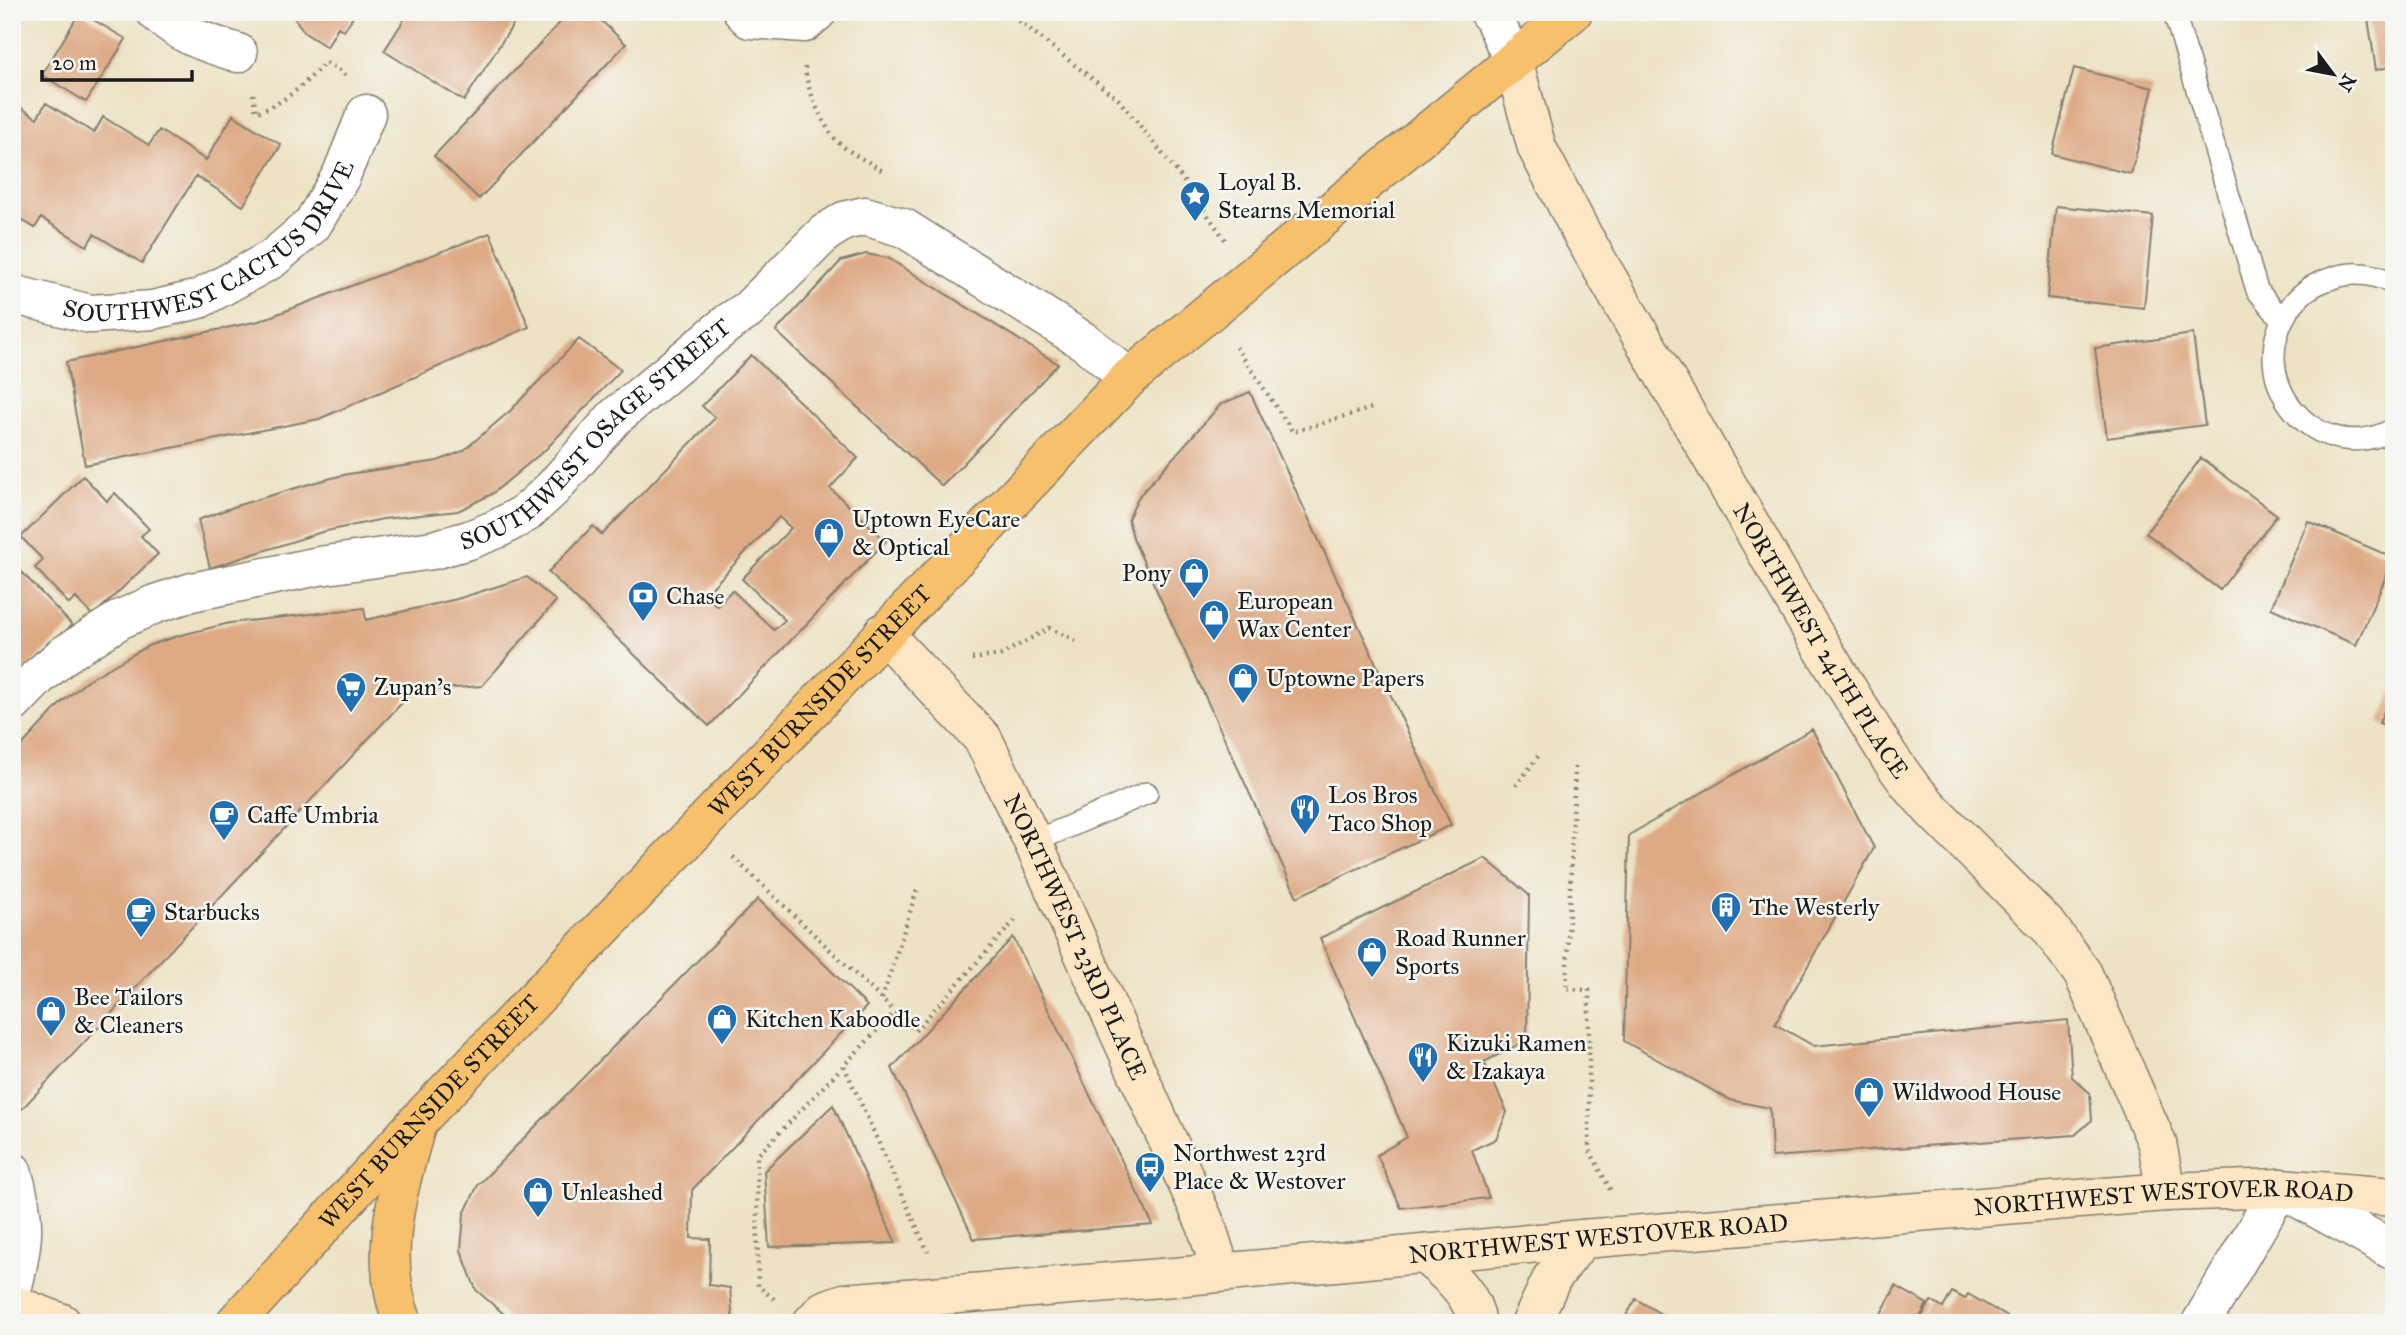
<svg xmlns="http://www.w3.org/2000/svg" width="2406" height="1335" font-family="'IM FELL Great Primer',serif">
<rect width="100%" height="100%" fill="#f6f6f2"/>
<filter id="ink" filterUnits="userSpaceOnUse"><feTurbulence type="fractalNoise" baseFrequency=".0143" numOctaves="2"/><feDisplacementMap in="SourceGraphic" scale="14" xChannelSelector="R" yChannelSelector="G"/><feConvolveMatrix kernelMatrix="1 2 1 2 8 2 1 2 1" color-interpolation-filters="sRGB"/></filter>
<filter id="wash" filterUnits="userSpaceOnUse"><feTurbulence type="fractalNoise" baseFrequency=".00686" numOctaves="4" result="noise"/><feDisplacementMap in="SourceGraphic" scale="28" xChannelSelector="R" yChannelSelector="G"/><feGaussianBlur stdDeviation="1.57" result="paint"/><feColorMatrix in="noise" values="0 0 0 0 0 0 0 0 0 0 0 0 0 0 0 0 0 1.4 0 .05"/><feComposite in="paint" operator="in"/></filter>
<g filter="url(#wash)">
<rect width="100%" height="100%" fill="#ede2c4"/>
<g id="blocks">
<path fill="#deaa85" fill-rule="evenodd" d="M 80,12 L 126,39 L 86,102 L 42,75 Z
M 290,12 L 356,12 L 344,31 L 338,27 L 327,47 L 305,33 Z
M 409,12 L 521,12 L 464,101 L 384,51 Z
M 570,12 L 592,12 L 626,44 L 479,199 L 434,156 Z
M 2367,12 L 2394,12 L 2394,66 L 2376,70 Z
M 2074,68 L 2153,88 L 2131,174 L 2052,154 Z
M 12,102 L 37,118 L 46,103 L 94,133 L 103,117 L 149,145 L 159,130 L 206,160 L 233,115 L 281,145 L 243,206 L 196,176 L 142,263 L 94,234 L 87,246 L 41,218 L 35,228 L 12,214 Z
M 2056,206 L 2153,216 L 2144,308 L 2047,298 Z
M 490,233 L 529,327 L 319,419 L 85,465 L 66,362 L 259,321 Z
M 866,254 L 888,258 L 1058,364 L 942,486 L 776,331 L 841,261 Z
M 2193,334 L 2205,425 L 2107,438 L 2095,348 Z
M 579,339 L 621,370 L 546,449 L 492,494 L 458,511 L 383,519 L 322,532 L 210,568 L 198,520 L 239,505 L 316,482 L 348,474 L 438,461 L 463,451 L 510,411 Z
M 751,355 L 858,458 L 830,488 L 886,541 L 709,726 L 548,572 L 593,526 L 602,535 L 715,418 L 702,406 ZM 779,517 L 791,528 L 742,579 L 785,620 L 774,630 L 732,590 L 717,606 L 705,595 Z
M 1250,392 L 1451,825 L 1297,897 L 1134,541 L 1128,519 L 1139,496 L 1221,404 Z
M 2201,458 L 2277,515 L 2220,590 L 2146,533 Z
M 83,476 L 107,501 L 115,493 L 149,529 L 141,536 L 158,554 L 93,616 L 76,598 L 69,604 L 35,568 L 43,560 L 21,537 Z
M 2308,521 L 2394,558 L 2356,645 L 2271,608 Z
M 12,562 L 72,625 L 25,670 L 12,676 Z
M 527,577 L 556,601 L 482,686 L 413,691 L 20,1111 L 12,1091 L 12,756 L 61,703 L 88,680 L 150,645 L 181,635 L 230,623 L 364,608 L 366,620 L 457,599 Z
M 2394,689 L 2394,729 L 2379,723 Z
M 1812,729 L 1874,848 L 1775,1024 L 1814,1046 L 2068,1020 L 2072,1077 L 2090,1093 L 2092,1120 L 2075,1135 L 1772,1157 L 1770,1108 L 1730,1100 L 1624,1041 L 1629,835 Z
M 1485,858 L 1529,895 L 1527,1040 L 1484,1062 L 1507,1112 L 1496,1139 L 1472,1150 L 1489,1198 L 1401,1208 L 1377,1155 L 1407,1137 L 1320,938 Z
M 758,899 L 867,1006 L 692,1190 L 691,1238 L 710,1239 L 709,1285 L 730,1288 L 733,1323 L 510,1323 L 511,1320 L 476,1290 L 461,1250 L 464,1214 L 478,1185 Z
M 1013,937 L 1153,1225 L 974,1239 L 892,1068 Z
M 833,1105 L 896,1243 L 769,1247 L 764,1171 Z
M 1896,1286 L 1927,1304 L 1917,1323 L 1876,1323 Z
M 1952,1292 L 1965,1299 L 1968,1294 L 2018,1323 L 1918,1323 L 1931,1301 L 1943,1308 Z
M 1636,1299 L 1676,1323 L 1622,1323 Z"/>
</g>
</g>
<g filter="url(#ink)">
<use href="#blocks" fill-opacity="0" stroke="#847f70" stroke-width="2"/>
<g fill="none" stroke-linecap="round" stroke-linejoin="round">
<g stroke="#847f70" stroke-width="24">
<path id="lane" d="M 2174,12 L 2257,290 L 2282,320
M 2394,284 C 2372,272 2349,271 2327,280 C 2311,285 2298,296 2289,309 C 2241,380 2317,471 2394,429
M 1033,842 L 1147,793"/>
</g>
<g stroke="#847f70" stroke-width="41">
<g id="street">
<path d="M 156,12 C 184,37 204,42 238,53"/>
<path d="M 743,12 L 750,19 L 804,23 L 817,12"/>
<path d="M 1488,12 L 1493,17 L 1513,60"/>
<path id="s1" d="M 12,294 L 90,314 L 153,310 L 199,299 L 272,259 L 312,225 L 341,176 L 366,114"/>
<path id="s2" d="M 12,704 L 38,677 L 64,655 L 121,619 L 155,604 L 192,592 L 319,566 L 433,550 L 469,540 L 497,529 L 526,513 L 552,489 L 615,417 L 728,323 L 748,310 L 825,233 L 844,221 L 865,216 L 904,228 L 1085,342 L 1129,378"/>
<path d="M 12,1171 C 27,1219 24,1243 12,1290"/>
<path d="M 2201,1323 L 2280,1188 L 2394,1251"/>
</g>
</g>
<g stroke="#847f70" stroke-width="41">
<g id="secondary">
<path id="s3" d="M 1513,60 L 1537,148 L 1582,234 L 1815,636 L 1890,758 L 1909,784 L 1932,810 L 2049,927 L 2083,974 L 2157,1143 L 2166,1192"/>
<path id="s4" d="M 883,633 L 983,739 L 1033,842 L 1206,1225 L 1221,1272"/>
<path d="M 1424,1254 C 1447,1274 1472,1291 1477,1323"/>
<path d="M 12,1304 L 62,1323"/>
<path id="s5" d="M 812,1323 L 824,1310 L 844,1303 L 1186,1276 L 1582,1239 L 2166,1192 L 2280,1188 L 2394,1197"/>
<path d="M 1531,1323 L 1552,1278 L 1582,1239"/>
</g>
</g>
<g stroke="#847f70" stroke-width="41">
<g id="primary">
<path id="s6" d="M 235,1323 L 417,1122 L 1129,378 L 1573,12"/>
<path d="M 403,1323 C 377,1258 397,1194 415,1130"/>
</g>
</g>
<path stroke="#847f70" stroke-width="4.5" stroke-dasharray="2 5" stroke-linecap="butt" d="M 1008,12 L 1119,100 L 1178,173 L 1226,241
M 805,67 C 805,85 824,129 838,142 C 850,154 870,162 884,172
M 253,94 L 256,112 C 285,104 304,84 325,63 L 337,68 L 345,75
M 1236,347 L 1293,432 L 1372,408
M 972,659 L 1001,655 L 1049,628 L 1078,642
M 1575,767 L 1566,989 L 1589,990 L 1589,1149 L 1612,1193
M 1516,786 L 1540,754
M 733,857 L 915,1031 L 1017,918
M 882,999 L 918,887
M 844,1066 L 928,1252
M 774,1299 L 758,1286 L 757,1156 L 895,1012"/>
<use href="#lane" stroke="#fff" stroke-width="21"/>
<use href="#street" stroke="#fff" stroke-width="38"/>
<use href="#secondary" stroke="#fce6c4" stroke-width="38"/>
<use href="#primary" stroke="#f7c06c" stroke-width="38"/>
</g>
</g>
<defs>
<g id="sight-pin" transform="scale(1.575)"><path d="M0 17L-7.5 6A9.5 9.5 0 1 1 7.5 6Z" fill="#1f6fb2" stroke="#f6f6f2"/><path d="M0-6L1.8-2.2L6-1.7L2.9 1.2L3.7 5.4L0 3.3L-3.7 5.4L-2.9 1.2L-6-1.7L-1.8-2.2Z" fill="#fff"/></g>
<g id="shop-pin" transform="scale(1.575)"><path d="M0 17L-7.5 6A9.5 9.5 0 1 1 7.5 6Z" fill="#1f6fb2" stroke="#f6f6f2"/><path d="M-5-2.5h2.3a2.7 3.5 0 0 1 5.4 0H5L5.5 6h-11ZM-1.5-2.5h3a1.5 2.3 0 0 0-3 0Z" fill="#fff"/></g>
<g id="bank-pin" transform="scale(1.575)"><path d="M0 17L-7.5 6A9.5 9.5 0 1 1 7.5 6Z" fill="#1f6fb2" stroke="#f6f6f2"/><path d="M-6-4H6V4H-6ZM0-2.3a2.3 2.3 0 1 0 0 4.6a2.3 2.3 0 1 0 0-4.6Z" fill="#fff"/></g>
<g id="supermarket-pin" transform="scale(1.575)"><path d="M0 17L-7.5 6A9.5 9.5 0 1 1 7.5 6Z" fill="#1f6fb2" stroke="#f6f6f2"/><path d="M-6-5.5h2.5l.6 2H6L4.5 2H-2.5L-4.4-4H-6ZM-1.5 3.2a1.3 1.3 0 1 0 .1 0ZM3 3.2a1.3 1.3 0 1 0 .1 0Z" fill="#fff"/></g>
<g id="restaurant-pin" transform="scale(1.575)"><path d="M0 17L-7.5 6A9.5 9.5 0 1 1 7.5 6Z" fill="#1f6fb2" stroke="#f6f6f2"/><path d="M-5-6h1v4h1v-4h1v4h1v-4h1v5L-1.5 .5V6h-2V.5L-5-1ZM5-6V6H3V1.5H1.5Q1.5-4 5-6Z" fill="#fff"/></g>
<g id="cafe-pin" transform="scale(1.575)"><path d="M0 17L-7.5 6A9.5 9.5 0 1 1 7.5 6Z" fill="#1f6fb2" stroke="#f6f6f2"/><path d="M-5.5-4.5H6V0H3Q3 3.5 0 3.5H-2.5Q-5.5 3.5-5.5 0ZM3-3.2v2h1.7v-2ZM-6 4.5H4V6H-6Z" fill="#fff"/></g>
<g id="building-pin" transform="scale(1.575)"><path d="M0 17L-7.5 6A9.5 9.5 0 1 1 7.5 6Z" fill="#1f6fb2" stroke="#f6f6f2"/><path d="M-4-6H4V6H1V3H-1V6H-4ZM-2.5-4.3h1.7v1.8h-1.7ZM.8-4.3h1.7v1.8H.8ZM-2.5-1h1.7V.8h-1.7ZM.8-1h1.7V.8H.8Z" fill="#fff"/></g>
<g id="bus-pin" transform="scale(1.575)"><path d="M0 17L-7.5 6A9.5 9.5 0 1 1 7.5 6Z" fill="#1f6fb2" stroke="#f6f6f2"/><path d="M-5-6H5V4H4V6H2V4H-2V6H-4V4H-5ZM-3.5-4V0h7V-4ZM-3.5 1.2v1.5H-2V1.2ZM2 1.2v1.5H3.5V1.2Z" fill="#fff"/></g>
</defs>
<g fill-rule="evenodd">
<use href="#sight-pin" x="1195" y="196"/>
<use href="#shop-pin" x="829" y="533"/>
<use href="#shop-pin" x="1194" y="573"/>
<use href="#bank-pin" x="643" y="596"/>
<use href="#shop-pin" x="1214" y="615"/>
<use href="#shop-pin" x="1243" y="678"/>
<use href="#supermarket-pin" x="351" y="687"/>
<use href="#restaurant-pin" x="1305" y="809"/>
<use href="#cafe-pin" x="224" y="815"/>
<use href="#building-pin" x="1726" y="907"/>
<use href="#cafe-pin" x="141" y="912"/>
<use href="#shop-pin" x="1372" y="952"/>
<use href="#shop-pin" x="51" y="1011"/>
<use href="#shop-pin" x="722" y="1019"/>
<use href="#restaurant-pin" x="1423" y="1057"/>
<use href="#shop-pin" x="1869" y="1092"/>
<use href="#bus-pin" x="1150" y="1167"/>
<use href="#shop-pin" x="538" y="1192"/>
</g>
<g text-anchor="middle" dominant-baseline="central" stroke-width="5" stroke-linejoin="round" paint-order="stroke">
<g font-size="24" fill="#1c1c1c" stroke="#f6f6f2" text-anchor="start">
<text x="1218" y="182">Loyal B.<tspan x="1218" dy="28">Stearns Memorial</tspan></text>
<text x="852" y="519">Uptown EyeCare<tspan x="852" dy="28">&amp; Optical</tspan></text>
<text x="1171" y="573" text-anchor="end">Pony</text>
<text x="666" y="596">Chase</text>
<text x="1237" y="601">European<tspan x="1237" dy="28">Wax Center</tspan></text>
<text x="1266" y="678">Uptowne Papers</text>
<text x="374" y="687">Zupan's</text>
<text x="1328" y="795">Los Bros<tspan x="1328" dy="28">Taco Shop</tspan></text>
<text x="247" y="815">Caffe Umbria</text>
<text x="1749" y="907">The Westerly</text>
<text x="164" y="912">Starbucks</text>
<text x="1395" y="938">Road Runner<tspan x="1395" dy="28">Sports</tspan></text>
<text x="74" y="997">Bee Tailors<tspan x="74" dy="28">&amp; Cleaners</tspan></text>
<text x="745" y="1019">Kitchen Kaboodle</text>
<text x="1446" y="1043">Kizuki Ramen<tspan x="1446" dy="28">&amp; Izakaya</tspan></text>
<text x="1892" y="1092">Wildwood House</text>
<text x="1173" y="1153">Northwest 23rd<tspan x="1173" dy="28">Place &amp; Westover</tspan></text>
<text x="561" y="1192">Unleashed</text>
</g>
<g font-size="24" fill="#1c1c1c" stroke="#f6f6f2">
<text stroke="none"><textPath href="#s1" startOffset="226">SOUTHWEST CACTUS DRIVE</textPath></text>
<text stroke="none"><textPath href="#s2" startOffset="663">SOUTHWEST OSAGE STREET</textPath></text>
<text stroke="none"><textPath href="#s3" startOffset="660">NORTHWEST 24TH PLACE</textPath></text>
<text stroke="none"><textPath href="#s6" startOffset="854">WEST BURNSIDE STREET</textPath></text>
<text stroke="none"><textPath href="#s4" startOffset="364">NORTHWEST 23RD PLACE</textPath></text>
<text stroke="none"><textPath href="#s6" startOffset="287">WEST BURNSIDE STREET</textPath></text>
<text stroke="none"><textPath href="#s5" startOffset="1363">NORTHWEST WESTOVER ROAD</textPath></text>
<text stroke="none"><textPath href="#s5" startOffset="796">NORTHWEST WESTOVER ROAD</textPath></text>
</g>
</g>
<rect width="2406" height="1335" fill="none" stroke="#f6f6f2" stroke-width="42"/>
<g transform="translate(2333 74) rotate(122)" stroke="#f6f6f2" stroke-width="5" paint-order="stroke">
<path d="M0-5L12 26L0 18L-12 26Z" fill="#1c1c1c"/>
<text y="-10" font-size="19" font-weight="bold" text-anchor="middle" fill="#1c1c1c">N</text>
</g>
<path d="M42 70v10h150v-10" fill="none" stroke="#1c1c1c" stroke-width="3.5"/>
<text x="52" y="70" font-size="21" fill="#1c1c1c" stroke="#f6f6f2" stroke-width="5" paint-order="stroke">20 m</text>
</svg>
